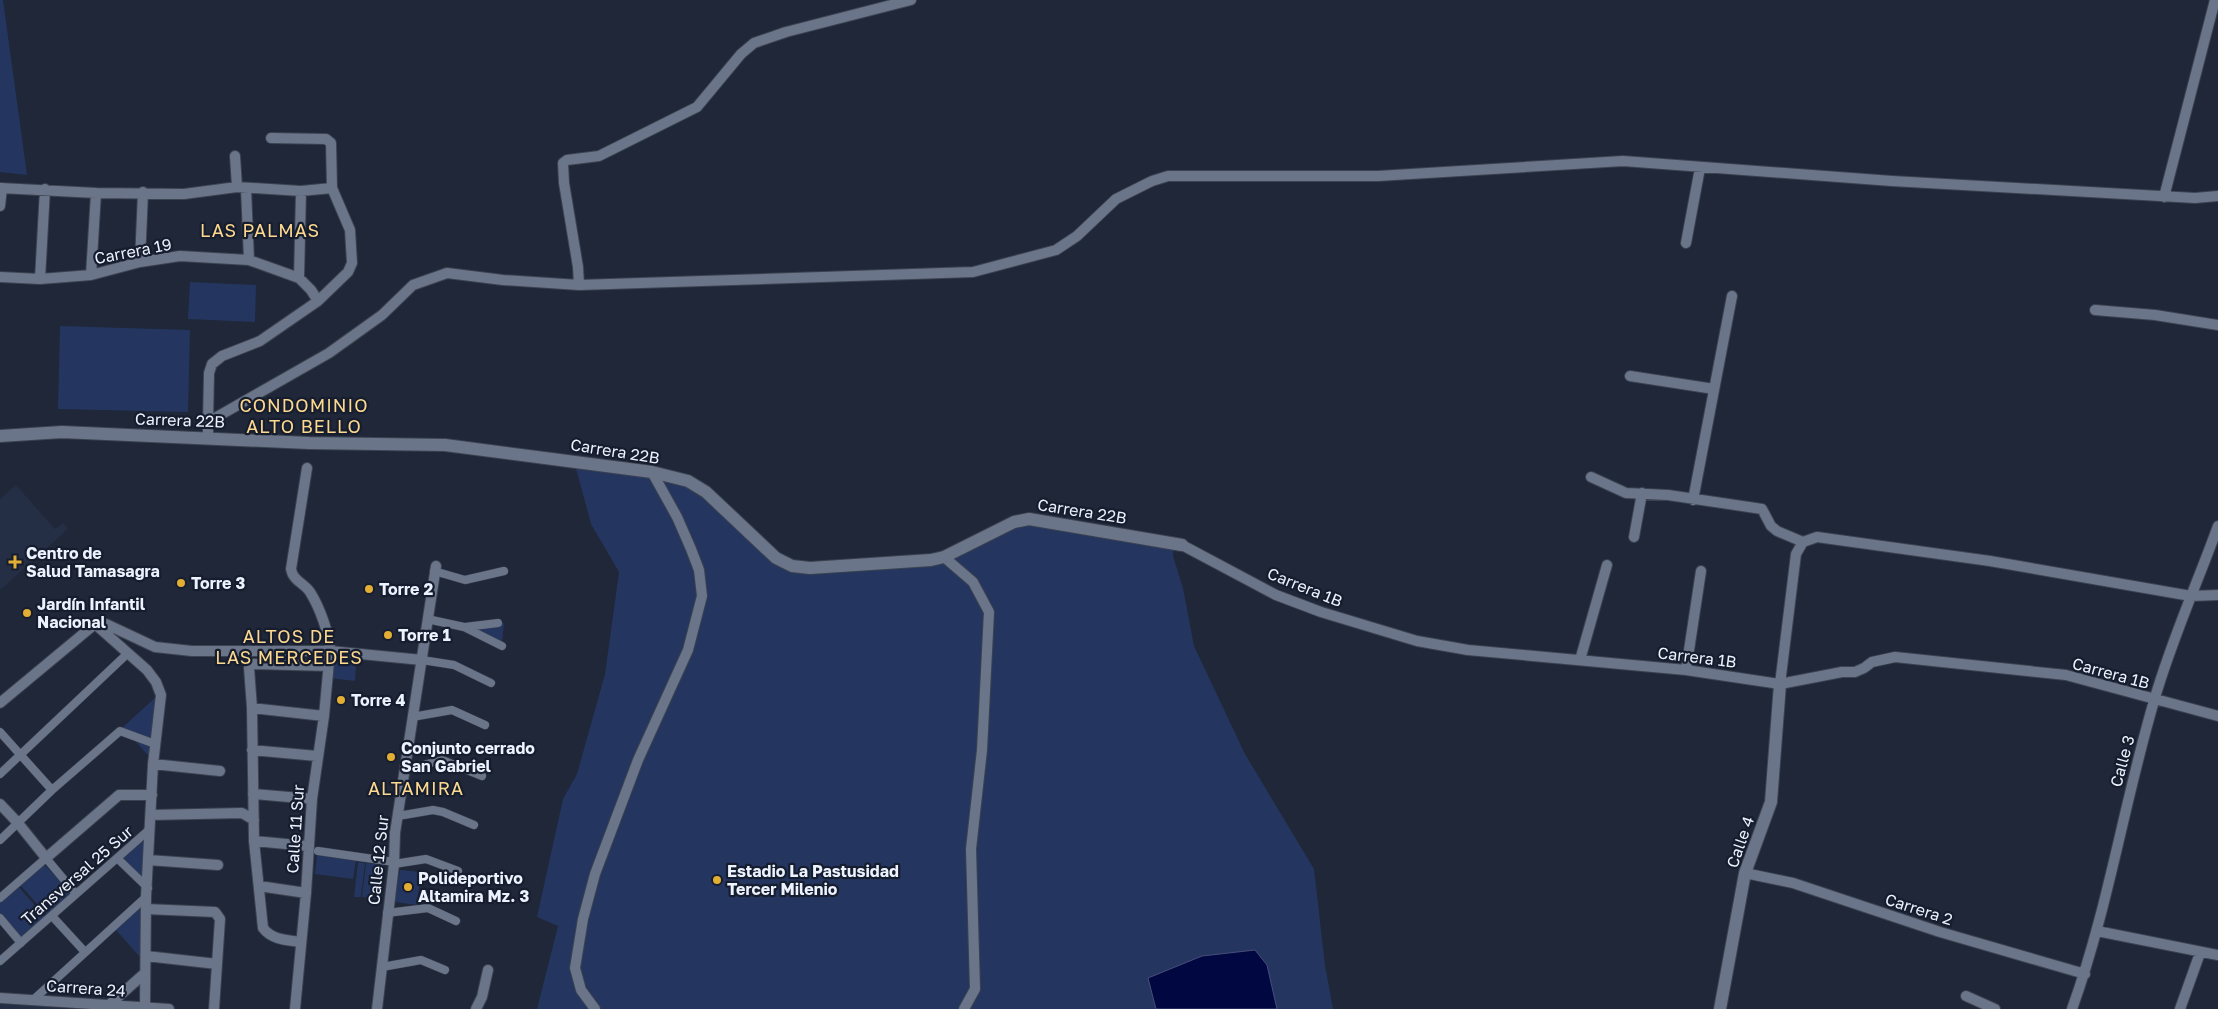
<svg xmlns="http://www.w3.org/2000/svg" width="2218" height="1009" font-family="'Golos Text',sans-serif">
<rect width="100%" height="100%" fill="#1f2738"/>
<path fill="#242f46" d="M 16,485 L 55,529 L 63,523 L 68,529 L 0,590 L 0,499 Z
M 0,1002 L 72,1009 L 0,1009 Z"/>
<path fill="#24365f" d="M 0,0 L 3,0 L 27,175 L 0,172 Z
M 190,282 L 256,285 L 255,322 L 188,319 Z
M 60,326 L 190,330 L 188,412 L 58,409 Z
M 574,461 L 688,481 L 792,566 L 931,560 L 1014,522 L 1174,543 L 1173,556 L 1183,588 L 1194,646 L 1245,754 L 1314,869 L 1325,965 L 1333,1009 L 537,1009 L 558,926 L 537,917 L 563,799 L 577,774 L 605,674 L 619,572 L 591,524 Z
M 504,623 L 502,644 L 467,627 Z
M 331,661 L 356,664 L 355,681 L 330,678 Z
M 157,696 L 152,760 L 123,727 Z
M 148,837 L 146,885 L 121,859 Z
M 317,855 L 356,860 L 353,879 L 315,874 Z
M 358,862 L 365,863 L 361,897 L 354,897 Z
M 366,863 L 384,865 L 380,900 L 362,897 Z
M 44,864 L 73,895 L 49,917 L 20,885 Z
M 400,870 L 421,872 L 417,905 L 395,902 Z
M 18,886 L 45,917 L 21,938 L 0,914 L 0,901 Z
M 144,904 L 140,957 L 116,930 Z"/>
<path fill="#010741" stroke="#484e7a" d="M 1255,950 L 1267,965 L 1277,1009 L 1156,1009 L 1148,978 L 1202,956 Z"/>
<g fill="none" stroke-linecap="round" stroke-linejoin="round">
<g stroke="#3b4250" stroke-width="9">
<path id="pedestrian" d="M 434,571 L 465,580 L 504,571
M 427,619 L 464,627 L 502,646
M 465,627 L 498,623
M 422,660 L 454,665 L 491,683
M 412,717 L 452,710 L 485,725
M 0,732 L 52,790
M 405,770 L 442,760 L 482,776
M 0,774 L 127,654
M 398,816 L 433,810 L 443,812 L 474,825
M 0,840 L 52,790 L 120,731 L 155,744
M 318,851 L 394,862
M 117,858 L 148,888
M 394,864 L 426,859 L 458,871
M 0,898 L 46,858 L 76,894
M 387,913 L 428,908 L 456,921
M 52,916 L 85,952
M 0,918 L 21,943
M 0,961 L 150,829
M 382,967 L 421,960 L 445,970
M 33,1000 L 146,897"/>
</g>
<g stroke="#3b4250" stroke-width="12">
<path id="minor" d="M 235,156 L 237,187
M 0,188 L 96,193 L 184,194 L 237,187 L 301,191 L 332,188
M 246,188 L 249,260
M 2164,197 L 2215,0
M 0,206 L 2,188
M 1686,243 L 1700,168
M 140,262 L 143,192
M 91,275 L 96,193
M 0,277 L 40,279 L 91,275 L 140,262 L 180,256 L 249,260 L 299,278 L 311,290 L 318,301
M 299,278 L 301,191
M 40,279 L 45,189
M 579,285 L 578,267 L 564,183 L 563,163 L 567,160 L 599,156 L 697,107 L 741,54 L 754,43 L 786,32 L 911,0
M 2095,310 L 2155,315 L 2218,325
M 1630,376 L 1714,389
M 208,422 L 209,373 L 212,364 L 222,356 L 260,341 L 318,301 L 348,272 L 352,263 L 350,230 L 332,188 L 331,143 L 326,139 L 271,138
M 208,437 L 208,422 L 329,353 L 382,315 L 413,285 L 447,273 L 503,280 L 579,285 L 973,272 L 1056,250 L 1077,236 L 1116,199 L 1152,181 L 1168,176 L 1378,176 L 1623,161 L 1892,181 L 2195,198 L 2218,196
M 1591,477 L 1626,493 L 1668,495 L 1762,509 L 1771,526 L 1777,531 L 1803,542
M 1693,500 L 1732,296
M 1634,537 L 1642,493
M 1182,545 L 1276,595 L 1321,612 L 1417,641 L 1468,650 L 1686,670 L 1780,684 L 1842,672 L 1855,672 L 1864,668 L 1872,662 L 1895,657 L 2066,675 L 2218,716
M 944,557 L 973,582 L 989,612 L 982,750 L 971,849 L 975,989 L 964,1009
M 95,624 L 147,670 L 156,682 L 161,695 L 153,764 L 146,897 L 145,1007
M 95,624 L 106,624 L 155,647 L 192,651 L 330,651 L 422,660
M 1580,660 L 1607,565
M 1686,670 L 1701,571
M 1780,684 L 1796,554 L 1803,542 L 1817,537 L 1990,561 L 2191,596 L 2218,595
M 0,703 L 95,624
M 252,708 L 324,716
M 252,750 L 317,756
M 153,764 L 220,771
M 253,794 L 312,799
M 0,804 L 18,823 L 46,858 L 119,795 L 152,795
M 151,815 L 242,813 L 254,820
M 254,841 L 307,846
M 148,860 L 218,865
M 1745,873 L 1793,883 L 1940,932 L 2085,974
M 259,886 L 306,893
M 146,909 L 215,912 L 220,919 L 214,1009
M 2097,931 L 2218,955
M 301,942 C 287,940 272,940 263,928 L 254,841 L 252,708 L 249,668 L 252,664 L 328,666
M 146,956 L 217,964
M 1966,996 L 1995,1009
M 0,998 L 169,1009
M 109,1005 L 145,973
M 295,1009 L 306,893 L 312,799 L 324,716 L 330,651 C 329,633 320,608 310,592 C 304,583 293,581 291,569 L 307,468
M 377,1009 L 394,864 L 395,833 L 436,566
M 476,1009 L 482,997 L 488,970
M 595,1009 L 581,990 L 575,968 L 583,919 L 595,874 L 638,760 L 688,650 L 702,596 L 699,570 L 691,549 L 677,517 L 652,472
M 2072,1009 C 2108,909 2124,803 2154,701 C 2171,641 2197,584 2218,526
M 2180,1009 L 2200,953"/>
</g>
<g stroke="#3b4250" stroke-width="14">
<path id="tertiary" d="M 0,436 L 62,432 L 309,443 L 445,445 L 652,472 L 688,481 L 706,492 L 776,558 L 792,566 L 810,568 L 931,560 L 944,557 L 1014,522 L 1029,519 L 1182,545
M 1720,1009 L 1745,873 L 1771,802 L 1780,684"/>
</g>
<use href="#pedestrian" stroke="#6b7589" stroke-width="8"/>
<use href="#minor" stroke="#6b7589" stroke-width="10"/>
<use href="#tertiary" stroke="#6b7589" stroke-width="12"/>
</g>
<g fill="#e2af34" stroke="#161d2e" stroke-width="2">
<path d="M12.5 554.5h5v5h5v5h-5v5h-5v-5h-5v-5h5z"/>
<circle cx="181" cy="583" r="5"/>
<circle cx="369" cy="589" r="5"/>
<circle cx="27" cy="613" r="5"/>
<circle cx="388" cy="635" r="5"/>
<circle cx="341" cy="700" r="5"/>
<circle cx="391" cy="757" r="5"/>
<circle cx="717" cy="880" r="5"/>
<circle cx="408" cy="887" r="5"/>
</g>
<g text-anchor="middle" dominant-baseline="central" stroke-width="4.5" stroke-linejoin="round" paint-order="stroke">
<g font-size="16" fill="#ecf2fe" stroke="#161d2e">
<text transform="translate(133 251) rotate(-11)">Carrera 19</text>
<text transform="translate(180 420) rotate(2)">Carrera 22B</text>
<text transform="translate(615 451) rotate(9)">Carrera 22B</text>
<text transform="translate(1082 511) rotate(9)">Carrera 22B</text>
<text transform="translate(1305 587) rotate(22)">Carrera 1B</text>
<text transform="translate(1697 657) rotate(7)">Carrera 1B</text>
<text transform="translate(2111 673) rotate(15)">Carrera 1B</text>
<text transform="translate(2122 761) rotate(-75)">Calle 3</text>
<text transform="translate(295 829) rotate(-86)">Calle 11 Sur</text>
<text transform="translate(1740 842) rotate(-71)">Calle 4</text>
<text transform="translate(378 860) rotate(-84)">Calle 12 Sur</text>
<text transform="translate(77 875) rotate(-41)">Transversal 25 Sur</text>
<text transform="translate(1919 909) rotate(18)">Carrera 2</text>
<text transform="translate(86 988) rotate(4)">Carrera 24</text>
</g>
<g font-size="16" font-weight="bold" fill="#ecf2fe" stroke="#161d2e" text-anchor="start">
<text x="26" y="553">Centro de<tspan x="26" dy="18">Salud Tamasagra</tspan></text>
<text x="191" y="583">Torre 3</text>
<text x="379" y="589">Torre 2</text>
<text x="37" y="604">Jardín Infantil<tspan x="37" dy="18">Nacional</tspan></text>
<text x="398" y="635">Torre 1</text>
<text x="351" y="700">Torre 4</text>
<text x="401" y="748">Conjunto cerrado<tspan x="401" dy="18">San Gabriel</tspan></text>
<text x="727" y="871">Estadio La Pastusidad<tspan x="727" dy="18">Tercer Milenio</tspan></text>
<text x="418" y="878">Polideportivo<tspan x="418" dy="18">Altamira Mz. 3</tspan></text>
</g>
<g font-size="18" letter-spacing="1" fill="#fdd990" stroke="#161d2e">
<text x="260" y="230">LAS PALMAS</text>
<text x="304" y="405">CONDOMINIO<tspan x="304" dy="21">ALTO BELLO</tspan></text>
<text x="289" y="636">ALTOS DE<tspan x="289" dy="21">LAS MERCEDES</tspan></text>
<text x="416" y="788">ALTAMIRA</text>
</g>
</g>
</svg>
